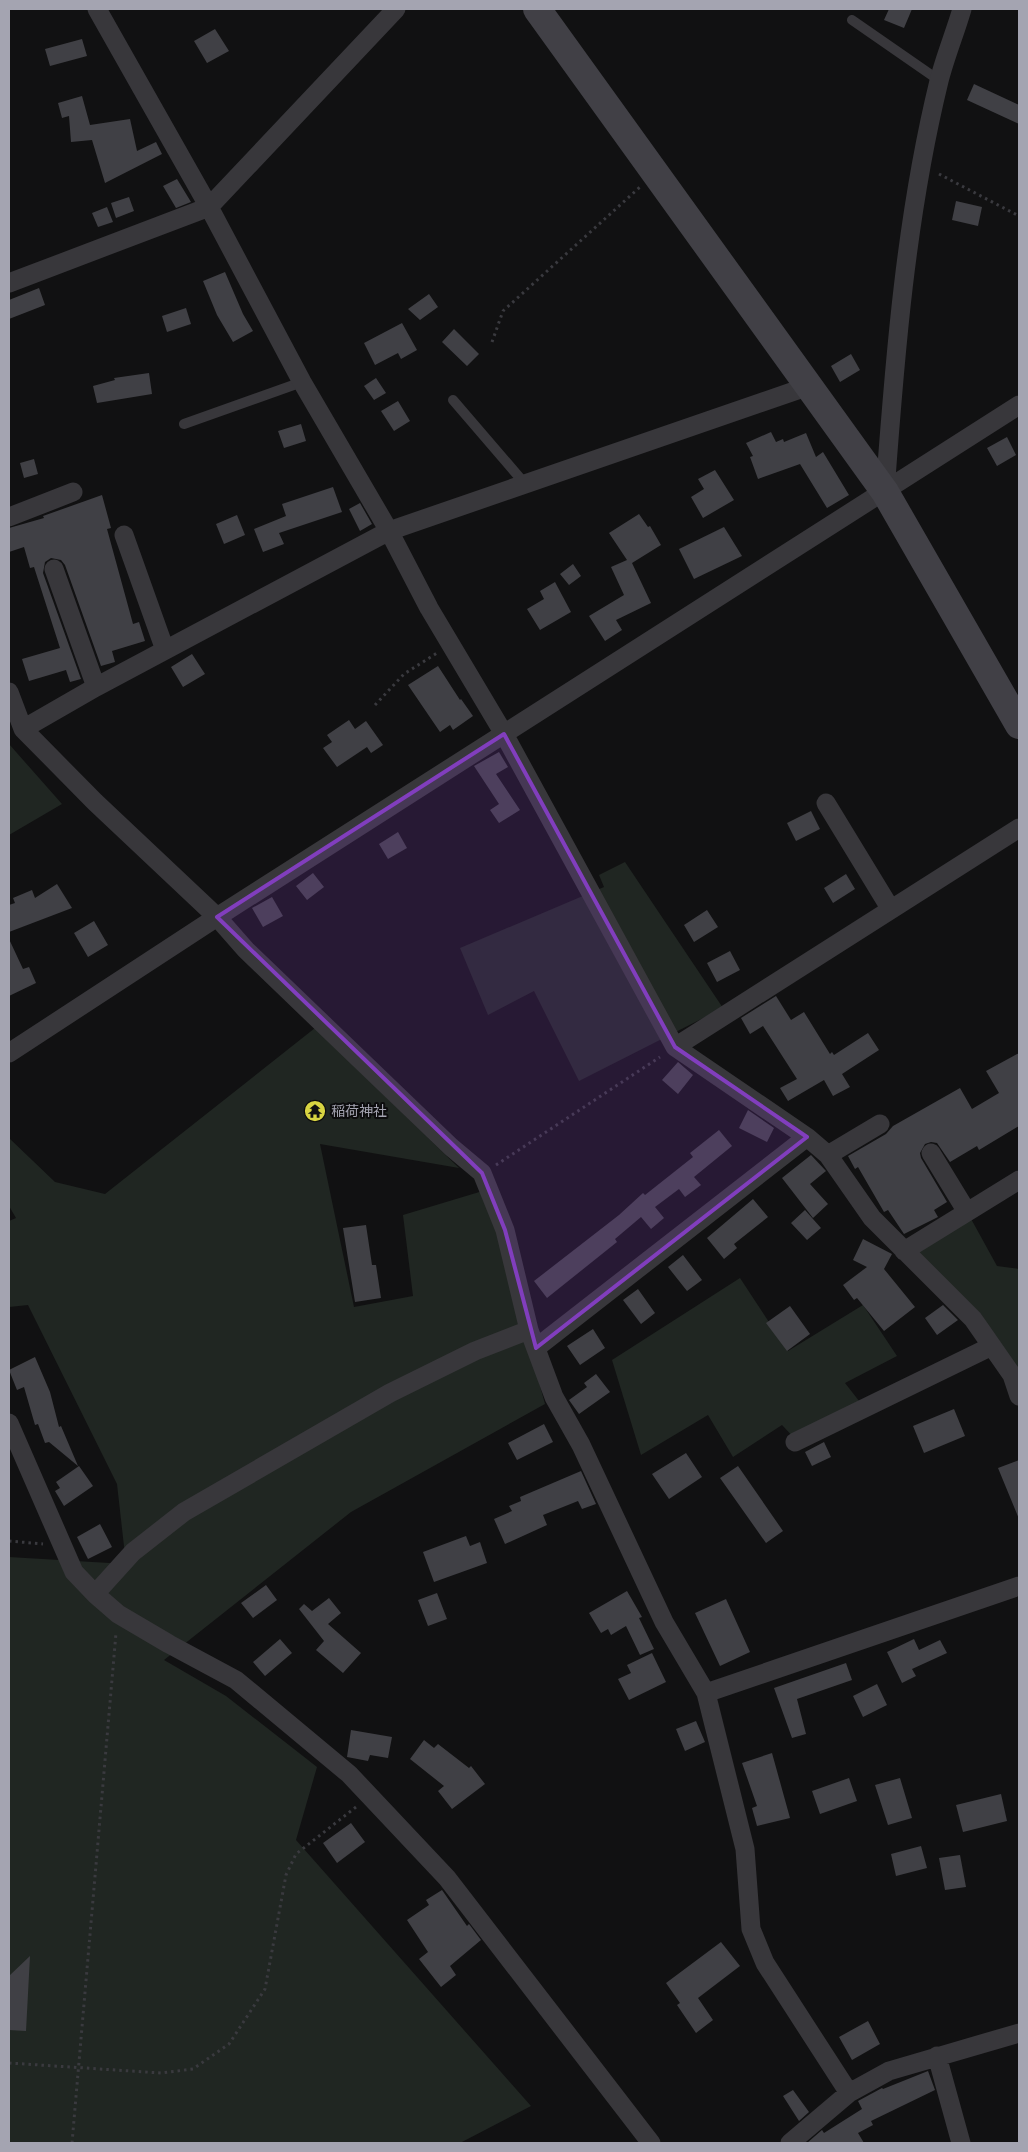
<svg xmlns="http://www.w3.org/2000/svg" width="1028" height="2152" font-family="Arial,'Noto Sans JP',sans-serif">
<rect width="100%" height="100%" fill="#111112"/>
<path fill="#202622" d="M 9,744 L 62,804 L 9,835 Z
M 625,862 L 723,1008 L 579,1081 L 534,991 L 488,1015 L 460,948 L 604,887 L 599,875 Z
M 315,1028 L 459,1168 L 320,1144 L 354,1307 L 413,1296 L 403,1215 L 486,1190 L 545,1404 L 351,1512 L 164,1660 L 226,1696 L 317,1767 L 296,1840 L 531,2106 L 460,2143 L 9,2143 L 9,1557 L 126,1564 L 117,1484 L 28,1305 L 9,1307 L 9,1221 L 16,1218 L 9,1206 L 9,1138 L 55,1182 L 105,1194 Z
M 970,1217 L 997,1266 L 1019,1269 L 1019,1378 L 981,1314 L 916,1251 Z
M 740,1278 L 788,1351 L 863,1305 L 897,1356 L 845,1383 L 863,1406 L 797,1441 L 782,1425 L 733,1457 L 708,1415 L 641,1455 L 612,1360 Z"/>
<path fill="#404045" d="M 889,9 L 912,9 L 904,28 L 884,20 Z
M 215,29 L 229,51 L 207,63 L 194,41 Z
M 82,39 L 87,56 L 50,66 L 45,49 Z
M 974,84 L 1019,105 L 1019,124 L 967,100 Z
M 82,96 L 90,125 L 130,119 L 137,151 L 156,142 L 162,154 L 105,183 L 92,140 L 71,142 L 69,116 L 62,118 L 58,103 Z
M 177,179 L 191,202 L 176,208 L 163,186 Z
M 129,197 L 134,211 L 116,218 L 111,203 Z
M 956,201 L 982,207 L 978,226 L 952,220 Z
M 107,207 L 113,222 L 98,227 L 92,213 Z
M 225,272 L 243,314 L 253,331 L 233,342 L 217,315 L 203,281 Z
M 39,288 L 45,305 L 9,319 L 9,300 Z
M 429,294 L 438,307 L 420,320 L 408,309 Z
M 186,308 L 191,324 L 167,332 L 162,316 Z
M 402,323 L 417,350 L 401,359 L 398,353 L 375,365 L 364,343 Z
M 454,329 L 479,354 L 467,366 L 442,342 Z
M 851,354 L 860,370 L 840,382 L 831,366 Z
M 149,373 L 152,394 L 97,403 L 93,386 L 115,380 L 114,378 Z
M 376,378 L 386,393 L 374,400 L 364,386 Z
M 398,401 L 410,421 L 394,431 L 381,411 Z
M 301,424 L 306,441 L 284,448 L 278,431 Z
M 771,432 L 776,442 L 783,439 L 784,442 L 806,433 L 816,457 L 823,452 L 849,495 L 827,508 L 800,464 L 758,479 L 750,457 L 753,456 L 746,443 Z
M 1007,437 L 1016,455 L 997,466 L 987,448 Z
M 34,459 L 38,474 L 24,478 L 20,463 Z
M 715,470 L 734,500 L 703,518 L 691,497 L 704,489 L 698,479 Z
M 333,487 L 342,512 L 279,533 L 284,544 L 263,552 L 254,529 L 286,516 L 282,504 Z
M 102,495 L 111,528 L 107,529 L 133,624 L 139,622 L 145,641 L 112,651 L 115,662 L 101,666 L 65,565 L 61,560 L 51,558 L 45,562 L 43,573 L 81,679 L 70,682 L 66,670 L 29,681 L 22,659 L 60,648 L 34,567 L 30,568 L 24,547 L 9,552 L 9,528 L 44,518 L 43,516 Z
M 360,503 L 372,524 L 360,531 L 349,509 Z
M 639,514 L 648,527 L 650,526 L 661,545 L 632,563 L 651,603 L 616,620 L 622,630 L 605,641 L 589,616 L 624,595 L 611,567 L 627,560 L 609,533 Z
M 237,515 L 245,535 L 224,544 L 216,524 Z
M 724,527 L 742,556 L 694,579 L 679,549 Z
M 573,564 L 581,576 L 569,585 L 560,574 Z
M 555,582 L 571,612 L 540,630 L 527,609 L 544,599 L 540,591 Z
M 192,654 L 205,674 L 183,687 L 171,667 Z
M 438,666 L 460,700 L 461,699 L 473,716 L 453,730 L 450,725 L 440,732 L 408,685 Z
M 349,720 L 355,729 L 366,721 L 383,745 L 371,753 L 367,747 L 337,767 L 323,748 L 332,742 L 327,735 Z
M 499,752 L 508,767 L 496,774 L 520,810 L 499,823 L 490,810 L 499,804 L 474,766 Z
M 811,811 L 820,829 L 796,841 L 787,823 Z
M 398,832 L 407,848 L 388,859 L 379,844 Z
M 313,873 L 324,887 L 307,900 L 296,886 Z
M 846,874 L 855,889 L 833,903 L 824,888 Z
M 57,884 L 72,908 L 9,932 L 9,905 L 15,903 L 13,898 L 32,890 L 35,898 Z
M 272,897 L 283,916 L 263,927 L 252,908 Z
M 707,910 L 718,927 L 694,942 L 684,925 Z
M 94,921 L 108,945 L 88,957 L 74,933 Z
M 9,939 L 23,969 L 29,967 L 36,983 L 9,996 Z
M 730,951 L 740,970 L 717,982 L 707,963 Z
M 776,996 L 791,1020 L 804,1012 L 830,1054 L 832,1052 L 834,1055 L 868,1033 L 879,1050 L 842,1074 L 850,1087 L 833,1096 L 824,1080 L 788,1101 L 780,1088 L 797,1079 L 763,1026 L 750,1034 L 741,1018 Z
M 1019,1053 L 1019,1126 L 979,1150 L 977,1146 L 950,1162 L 937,1143 L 931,1142 L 925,1144 L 920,1153 L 921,1158 L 947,1202 L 934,1210 L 938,1217 L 904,1234 L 888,1210 L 884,1212 L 858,1167 L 855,1169 L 848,1156 L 886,1134 L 893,1126 L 960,1088 L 972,1109 L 999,1093 L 986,1071 Z
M 678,1062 L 693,1075 L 678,1094 L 662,1080 Z
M 748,1110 L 774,1128 L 767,1142 L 739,1128 Z
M 719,1130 L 732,1146 L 694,1177 L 701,1185 L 685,1197 L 679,1189 L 655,1207 L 664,1218 L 651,1229 L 641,1217 L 615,1239 L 617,1242 L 547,1298 L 534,1281 L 619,1215 L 643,1193 L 645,1195 L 693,1157 L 690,1153 Z
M 811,1155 L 826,1171 L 810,1184 L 828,1204 L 813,1218 L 782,1178 Z
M 753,1199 L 768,1217 L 734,1244 L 737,1248 L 724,1259 L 707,1238 Z
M 805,1210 L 821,1228 L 807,1240 L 791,1223 Z
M 366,1225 L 372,1265 L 376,1265 L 381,1298 L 355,1302 L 343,1228 Z
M 863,1239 L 892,1254 L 884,1269 L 915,1307 L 884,1331 L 857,1298 L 854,1300 L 843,1285 L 867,1267 L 853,1260 Z
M 683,1255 L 702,1280 L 687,1291 L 668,1267 Z
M 638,1289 L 655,1313 L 641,1324 L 623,1300 Z
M 943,1305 L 958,1320 L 937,1335 L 925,1318 Z
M 790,1306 L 810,1334 L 787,1351 L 766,1323 Z
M 593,1329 L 605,1348 L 580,1365 L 567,1346 Z
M 35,1357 L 50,1392 L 59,1427 L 61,1426 L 78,1466 L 49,1442 L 45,1443 L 38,1424 L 35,1425 L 24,1387 L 17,1390 L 9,1370 Z
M 596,1374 L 610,1392 L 579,1414 L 569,1400 L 587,1387 L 584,1383 Z
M 954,1409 L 965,1436 L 924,1453 L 913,1426 Z
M 544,1424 L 553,1442 L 517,1460 L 508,1443 Z
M 824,1442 L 831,1457 L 812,1466 L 805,1452 Z
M 686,1453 L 702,1477 L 669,1499 L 652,1474 Z
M 1019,1460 L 1019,1519 L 998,1468 Z
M 79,1466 L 93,1486 L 64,1506 L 55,1491 L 60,1488 L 56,1482 Z
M 738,1466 L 783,1531 L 766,1543 L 720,1478 Z
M 581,1471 L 596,1504 L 582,1509 L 578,1501 L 543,1515 L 547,1525 L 505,1544 L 494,1519 L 512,1511 L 509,1506 L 521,1501 L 520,1497 Z
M 100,1524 L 112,1547 L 88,1559 L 77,1537 Z
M 466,1536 L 470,1546 L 480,1542 L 487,1563 L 434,1582 L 423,1552 Z
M 266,1585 L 277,1600 L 253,1618 L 241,1603 Z
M 627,1591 L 642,1617 L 639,1618 L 654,1649 L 640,1655 L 626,1626 L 611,1635 L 608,1629 L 601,1633 L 589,1613 Z
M 437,1593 L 447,1619 L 428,1626 L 418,1600 Z
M 329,1598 L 341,1613 L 328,1624 L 361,1653 L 343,1673 L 316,1650 L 324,1641 L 299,1609 L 304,1604 L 312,1611 Z
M 726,1599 L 750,1652 L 720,1666 L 695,1613 Z
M 280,1639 L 292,1653 L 265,1676 L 253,1662 Z
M 914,1639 L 919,1650 L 940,1640 L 947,1653 L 912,1669 L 916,1676 L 902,1683 L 887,1652 Z
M 652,1653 L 666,1682 L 629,1700 L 618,1679 L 631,1673 L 627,1665 Z
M 846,1663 L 852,1680 L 797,1699 L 806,1734 L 792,1738 L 774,1688 Z
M 877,1684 L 887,1705 L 863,1717 L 853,1696 Z
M 696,1721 L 705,1742 L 685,1751 L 676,1729 Z
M 351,1730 L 392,1737 L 388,1758 L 370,1755 L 368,1761 L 347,1757 Z
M 424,1740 L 434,1748 L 438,1744 L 469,1768 L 471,1766 L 485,1784 L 452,1809 L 438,1791 L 444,1786 L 410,1759 Z
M 772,1753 L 790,1818 L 757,1826 L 752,1808 L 757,1806 L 742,1763 Z
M 849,1778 L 857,1801 L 820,1814 L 812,1791 Z
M 900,1778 L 912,1818 L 888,1825 L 875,1785 Z
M 1001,1794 L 1007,1821 L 963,1832 L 956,1805 Z
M 351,1823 L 365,1842 L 337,1863 L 323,1843 Z
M 921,1846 L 927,1868 L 896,1876 L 891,1854 Z
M 960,1855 L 966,1887 L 945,1890 L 939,1858 Z
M 442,1890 L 467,1926 L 469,1924 L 481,1940 L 450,1966 L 456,1975 L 441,1987 L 419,1959 L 428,1952 L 407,1920 L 429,1905 L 426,1900 Z
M 721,1942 L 740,1966 L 698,1998 L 713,2020 L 696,2033 L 677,2005 L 680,2003 L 666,1983 Z
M 30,1956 L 26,2031 L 9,2030 L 9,1976 Z
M 868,2021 L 880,2044 L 852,2060 L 839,2037 Z
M 928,2071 L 935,2090 L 871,2121 L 873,2125 L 858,2133 L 864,2143 L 807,2143 L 822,2130 L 824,2133 L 862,2109 L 858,2101 L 882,2088 L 883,2089 Z
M 793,2090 L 809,2112 L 799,2121 L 783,2096 Z"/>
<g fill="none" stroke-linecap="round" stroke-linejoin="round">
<path stroke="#3a3a3f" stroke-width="3" stroke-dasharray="2.5 4" stroke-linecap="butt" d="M 939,174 L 1019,216
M 492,342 L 503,311 L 640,187
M 375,705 L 404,674 L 437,653
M 496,1165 L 660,1057
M 9,1541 L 43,1544
M 9,2063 L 161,2073 L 193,2069 L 229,2044 L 265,1989 L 286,1875 L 296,1854 L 356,1807
M 72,2143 L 116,1633"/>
<path stroke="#38373b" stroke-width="10" d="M 852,20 L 940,81
M 453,400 L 526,485
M 184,424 L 302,382"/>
<path stroke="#38373b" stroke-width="19" d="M 97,9 L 209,207 L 302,382 L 389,531 L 429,608 L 504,734 L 675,1047 L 807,1137 L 828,1155 L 872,1218 L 973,1319 L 1012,1375 L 1019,1396
M 9,283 L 209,207 L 396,9
M 885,492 C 895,355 906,216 939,81 C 945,57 955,33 962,9
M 9,517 L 73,492
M 124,535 L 165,650
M 54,569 L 96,687
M 9,692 L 23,729 L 95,802 L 217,917 L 246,950 L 451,1147 L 482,1173 L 505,1230 L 529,1330 L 554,1397 L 581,1445 L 664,1622 L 706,1693 L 745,1849 L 751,1929 L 765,1963 L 849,2093
M 23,729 L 96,687 L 389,531 L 809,386
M 826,803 L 890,908
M 675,1047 L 1019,828
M 9,1053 L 217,917 L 1019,405
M 931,1153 L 967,1212
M 828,1155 L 880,1124
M 904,1251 L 1019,1180
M 536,1348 L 807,1137
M 9,1423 L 74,1572 L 95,1594 L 118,1614 L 169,1644 L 236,1680 L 349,1774 L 447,1878 L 651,2143
M 795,1442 L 992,1346
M 95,1594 L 133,1552 L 184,1512 L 390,1393 L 475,1351 L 529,1330
M 706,1693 L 1019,1586
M 937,2056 L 961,2143
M 790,2143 L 849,2093 L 889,2071 L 1019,2033"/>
<path stroke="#414046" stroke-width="28" d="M 537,9 L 885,492 L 1019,725"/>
</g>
<path fill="#813ebd" fill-opacity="0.2" stroke="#813ebd" stroke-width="4" stroke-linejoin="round" d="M 504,734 L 675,1047 L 807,1137 L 536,1348 L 505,1230 L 482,1173 L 217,917 Z"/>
<defs>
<g id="temple-disc" transform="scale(1.125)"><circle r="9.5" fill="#d8d442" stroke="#0c0c0d"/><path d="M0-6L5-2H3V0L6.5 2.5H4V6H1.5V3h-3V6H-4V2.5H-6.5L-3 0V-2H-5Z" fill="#111"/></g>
</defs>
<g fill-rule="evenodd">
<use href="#temple-disc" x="315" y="1111"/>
</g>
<g text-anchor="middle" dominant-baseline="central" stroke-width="4" stroke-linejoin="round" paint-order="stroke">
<g font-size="14" fill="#a4a4b1" stroke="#0c0c0d" text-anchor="start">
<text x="331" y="1111">稲荷神社</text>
</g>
</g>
<rect width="1028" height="2152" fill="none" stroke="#a4a4b1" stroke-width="20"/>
</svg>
